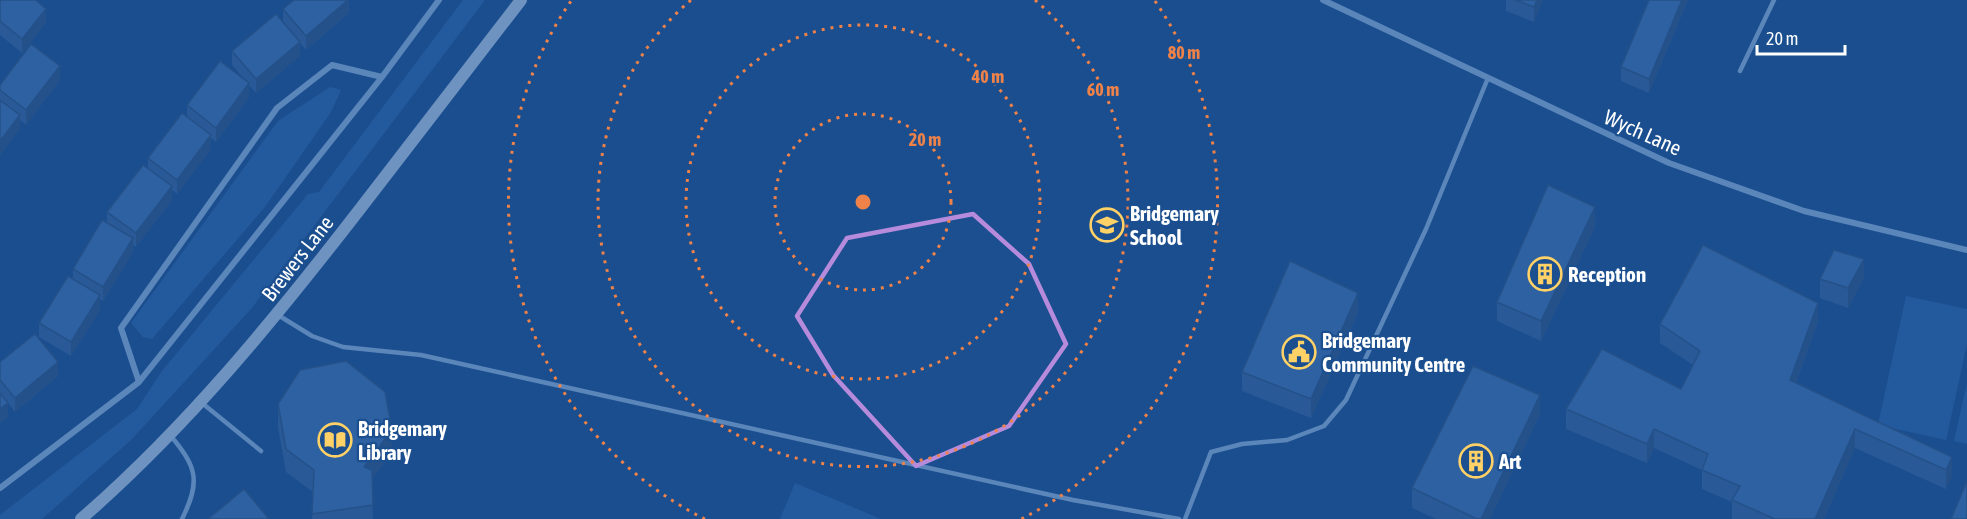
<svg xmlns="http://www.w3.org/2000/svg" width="1967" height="519" font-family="'Asap Condensed',sans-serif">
<rect width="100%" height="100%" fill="#1b4f8f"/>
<path fill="#2e69ad" d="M 463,0 L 485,0 L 251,309 L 132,439 L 42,519 L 0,519 L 0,515 L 137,409 L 162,371 L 308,194 L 319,192 Z
M 330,87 L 341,90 L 331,112 L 265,207 L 152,339 L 143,337 L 131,323 L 278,121 Z
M 1906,296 L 1967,309 L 1967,344 L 1946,440 L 1878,425 Z
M 1967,383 L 1967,444 L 1954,441 Z
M 795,483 L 881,519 L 780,519 Z"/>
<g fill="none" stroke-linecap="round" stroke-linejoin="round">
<path stroke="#a9c9ee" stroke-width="4.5" d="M 1740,71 L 1774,0
M 278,315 L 312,336 L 343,347 L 421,355 L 1073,500 L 1179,519
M 202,403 L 261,451
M 170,435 C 197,467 201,481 182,519
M 1185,519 L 1211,452 L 1242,444 L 1287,440 L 1324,426 L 1346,400 L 1426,229 L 1488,78"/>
<path stroke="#a9c9ee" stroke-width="6" d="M 1323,0 L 1669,163 L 1804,211 L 1967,250
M 139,382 L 121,328 L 277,108 L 332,65 L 382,77
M 0,488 L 139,382 L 382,77 L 439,0"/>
<path stroke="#d6e6fa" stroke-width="12" d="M 81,519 C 187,427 274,320 360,209 C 414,139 467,70 521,0"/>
</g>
<path fill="#3a679d" d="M 0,0 L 46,23 L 22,53 L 0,35 Z
M 349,0 L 349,13 L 306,50 L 300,43 L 300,56 L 256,93 L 249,85 L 249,97 L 216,142 L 211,138 L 211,149 L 177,194 L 172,190 L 172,200 L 136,247 L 133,245 L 133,252 L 103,301 L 100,299 L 100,310 L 71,356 L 39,337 L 39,323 L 73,279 L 73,269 L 107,223 L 107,212 L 148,169 L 148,158 L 187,117 L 187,105 L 245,80 L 232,65 L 232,51 L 283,22 L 283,9 Z
M 1506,0 L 1543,0 L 1534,22 L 1506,11 Z
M 1649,0 L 1688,0 L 1649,93 L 1621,81 L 1621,67 Z
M 60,80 L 26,125 L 20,120 L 20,129 L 0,155 L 0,85 Z
M 1595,227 L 1541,341 L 1497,321 L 1497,302 Z
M 1864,278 L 1848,308 L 1820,298 L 1820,279 Z
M 1358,313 L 1311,418 L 1242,391 L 1242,372 Z
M 1818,322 L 1796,383 L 1952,457 L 1952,476 L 1946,489 L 1855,448 L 1824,519 L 1732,519 L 1732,502 L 1702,489 L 1702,470 L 1654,448 L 1647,463 L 1566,429 L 1566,409 L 1681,389 L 1693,365 L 1660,343 L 1660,324 Z
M 0,362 L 58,376 L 15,412 L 8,403 L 8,417 L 0,423 Z
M 278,404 L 392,453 L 372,479 L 373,519 L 312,519 L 313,492 L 286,472 L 278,427 Z
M 1540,414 L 1490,519 L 1436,519 L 1412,508 L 1412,488 Z"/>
<path fill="#305480" d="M 348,0 L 349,0 L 349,13 L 306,50 L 306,36 Z
M 1537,0 L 1543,0 L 1534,22 L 1534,7 Z
M 1682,0 L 1688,0 L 1649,93 L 1649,79 Z
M 46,9 L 46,23 L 22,53 L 22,39 Z
M 300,42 L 300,56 L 256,93 L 256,79 Z
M 60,66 L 60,80 L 26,125 L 26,110 Z
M 249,83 L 249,97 L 216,142 L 216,128 Z
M 20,115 L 20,129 L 0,155 L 0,141 Z
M 211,135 L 211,149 L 177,194 L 177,180 Z
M 172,186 L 172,200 L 136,247 L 136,233 Z
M 1595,207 L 1595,227 L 1541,341 L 1541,321 Z
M 133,238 L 133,252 L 103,301 L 103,287 Z
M 1864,259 L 1864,278 L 1848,308 L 1848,288 Z
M 1358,293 L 1358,313 L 1311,418 L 1311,399 Z
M 100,295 L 100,310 L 71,356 L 71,342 Z
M 1818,303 L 1818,322 L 1790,399 L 1790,380 Z
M 58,362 L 58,376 L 15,412 L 15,398 Z
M 1540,395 L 1540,414 L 1490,519 L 1481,519 Z
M 8,403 L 8,417 L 0,423 L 0,409 Z
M 1654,429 L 1654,448 L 1647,463 L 1647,444 Z
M 1855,429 L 1855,448 L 1824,519 L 1815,519 Z
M 392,430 L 392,453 L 364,490 L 364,467 Z
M 1952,457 L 1952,476 L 1946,489 L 1946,470 Z"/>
<path fill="#4478b7" stroke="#305480" stroke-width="1.5" d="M 0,0 L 36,0 L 46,9 L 22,39 L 0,21 Z
M 294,0 L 348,0 L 306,36 L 283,9 Z
M 1515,0 L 1537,0 L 1534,7 Z
M 1649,0 L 1682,0 L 1649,79 L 1621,67 Z
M 276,14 L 300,42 L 256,79 L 232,51 Z
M 31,44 L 60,66 L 26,110 L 0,90 L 0,85 Z
M 220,61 L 249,83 L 216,128 L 187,105 Z
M 0,100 L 20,115 L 0,141 Z
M 182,113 L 211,135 L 177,180 L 148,158 Z
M 143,165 L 172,186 L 136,233 L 107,212 Z
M 1548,185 L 1595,207 L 1541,321 L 1497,302 Z
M 102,220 L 133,238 L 103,287 L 73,269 Z
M 1703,245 L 1818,303 L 1790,380 L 1952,457 L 1946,470 L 1855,429 L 1815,519 L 1775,519 L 1732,500 L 1740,486 L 1702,470 L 1708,454 L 1654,429 L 1647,444 L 1566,409 L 1602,349 L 1681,389 L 1700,351 L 1660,324 Z
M 1834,250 L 1864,259 L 1848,288 L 1820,279 Z
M 1290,261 L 1358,293 L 1311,399 L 1242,372 Z
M 68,276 L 100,295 L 71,342 L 39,323 Z
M 35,334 L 58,362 L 15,398 L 0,380 L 0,362 Z
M 346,361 L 385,392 L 392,430 L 364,467 L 372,470 L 373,505 L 312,514 L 314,470 L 286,449 L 278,404 L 300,370 Z
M 1473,366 L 1540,395 L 1481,519 L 1477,519 L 1412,488 Z
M 0,393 L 8,403 L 0,409 Z
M 1967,481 L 1967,519 L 1951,519 Z
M 244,489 L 269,519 L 208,519 Z"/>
<path d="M0 0H1967V519H0ZM 973,214 L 1029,264 L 1066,344 L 1009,426 L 916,466 L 833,375 L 797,316 L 847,238 Z" fill="#1b4f8f" fill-opacity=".55" fill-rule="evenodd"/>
<path fill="none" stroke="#b68bdc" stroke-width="4.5" stroke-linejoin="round" d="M 973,214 L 1029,264 L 1066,344 L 1009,426 L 916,466 L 833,375 L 797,316 L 847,238 Z"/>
<g fill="none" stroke="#ee8249" stroke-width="3" stroke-dasharray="3 6">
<circle cx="863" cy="202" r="88"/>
<circle cx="863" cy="202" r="177"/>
<path d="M1035 0A265 265 0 1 1 691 0"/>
<path d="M705 519A354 354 0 0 1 571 1M1155 1A354 354 0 0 1 1021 519"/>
</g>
<defs>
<g id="school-ring" transform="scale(1.725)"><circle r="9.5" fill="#1b4f8f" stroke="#ffd166" stroke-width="1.5"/><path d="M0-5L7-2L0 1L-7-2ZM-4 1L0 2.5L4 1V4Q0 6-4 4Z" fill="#ffd166"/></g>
<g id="building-ring" transform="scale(1.725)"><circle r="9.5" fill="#1b4f8f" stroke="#ffd166" stroke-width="1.5"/><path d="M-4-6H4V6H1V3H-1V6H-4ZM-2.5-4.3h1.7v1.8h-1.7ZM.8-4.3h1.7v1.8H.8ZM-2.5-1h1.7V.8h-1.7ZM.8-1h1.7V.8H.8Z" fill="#ffd166"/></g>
<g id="civic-ring" transform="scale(1.725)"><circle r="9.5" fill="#1b4f8f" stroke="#ffd166" stroke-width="1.5"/><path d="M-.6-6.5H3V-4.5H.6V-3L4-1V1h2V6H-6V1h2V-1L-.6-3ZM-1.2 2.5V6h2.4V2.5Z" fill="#ffd166"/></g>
<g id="library-ring" transform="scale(1.725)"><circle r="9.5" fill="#1b4f8f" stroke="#ffd166" stroke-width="1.5"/><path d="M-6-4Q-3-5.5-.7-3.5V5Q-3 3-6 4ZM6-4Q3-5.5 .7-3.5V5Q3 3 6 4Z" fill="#ffd166"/></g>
</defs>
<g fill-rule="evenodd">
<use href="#school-ring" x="1107" y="225"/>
<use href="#building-ring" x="1545" y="274"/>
<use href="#civic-ring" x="1299" y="352"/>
<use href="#library-ring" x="335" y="440"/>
<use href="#building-ring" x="1476" y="461"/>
</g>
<g text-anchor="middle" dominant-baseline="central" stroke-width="4.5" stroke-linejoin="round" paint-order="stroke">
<g font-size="21" fill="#fff" stroke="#1b4f8f">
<text transform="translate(1643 132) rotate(24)">Wych Lane</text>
<text transform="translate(297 258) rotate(-52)">Brewers Lane</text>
</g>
<g font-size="21" font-weight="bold" fill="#fff" stroke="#1b4f8f" text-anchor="start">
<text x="1130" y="213">Bridgemary<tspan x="1130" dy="24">School</tspan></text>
<text x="1568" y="274">Reception</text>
<text x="1322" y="340">Bridgemary<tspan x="1322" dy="24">Community Centre</tspan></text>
<text x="358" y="428">Bridgemary<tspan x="358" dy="24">Library</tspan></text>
<text x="1499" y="461">Art</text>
</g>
</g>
<circle cx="863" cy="202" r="9" fill="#ee8249" stroke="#1b4f8f" stroke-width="3"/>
<g font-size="18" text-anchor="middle" font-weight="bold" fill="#ee8249" stroke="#1b4f8f" stroke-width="4.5" stroke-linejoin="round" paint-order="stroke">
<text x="1184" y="59">80 m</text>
<text x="988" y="83">40 m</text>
<text x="1103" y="96">60 m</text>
<text x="925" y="146">20 m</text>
</g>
<path d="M1757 45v9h88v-9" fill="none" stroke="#ffffff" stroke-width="3"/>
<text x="1766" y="45" font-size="18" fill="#ffffff" stroke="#1b4f8f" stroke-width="4.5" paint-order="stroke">20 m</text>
</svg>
